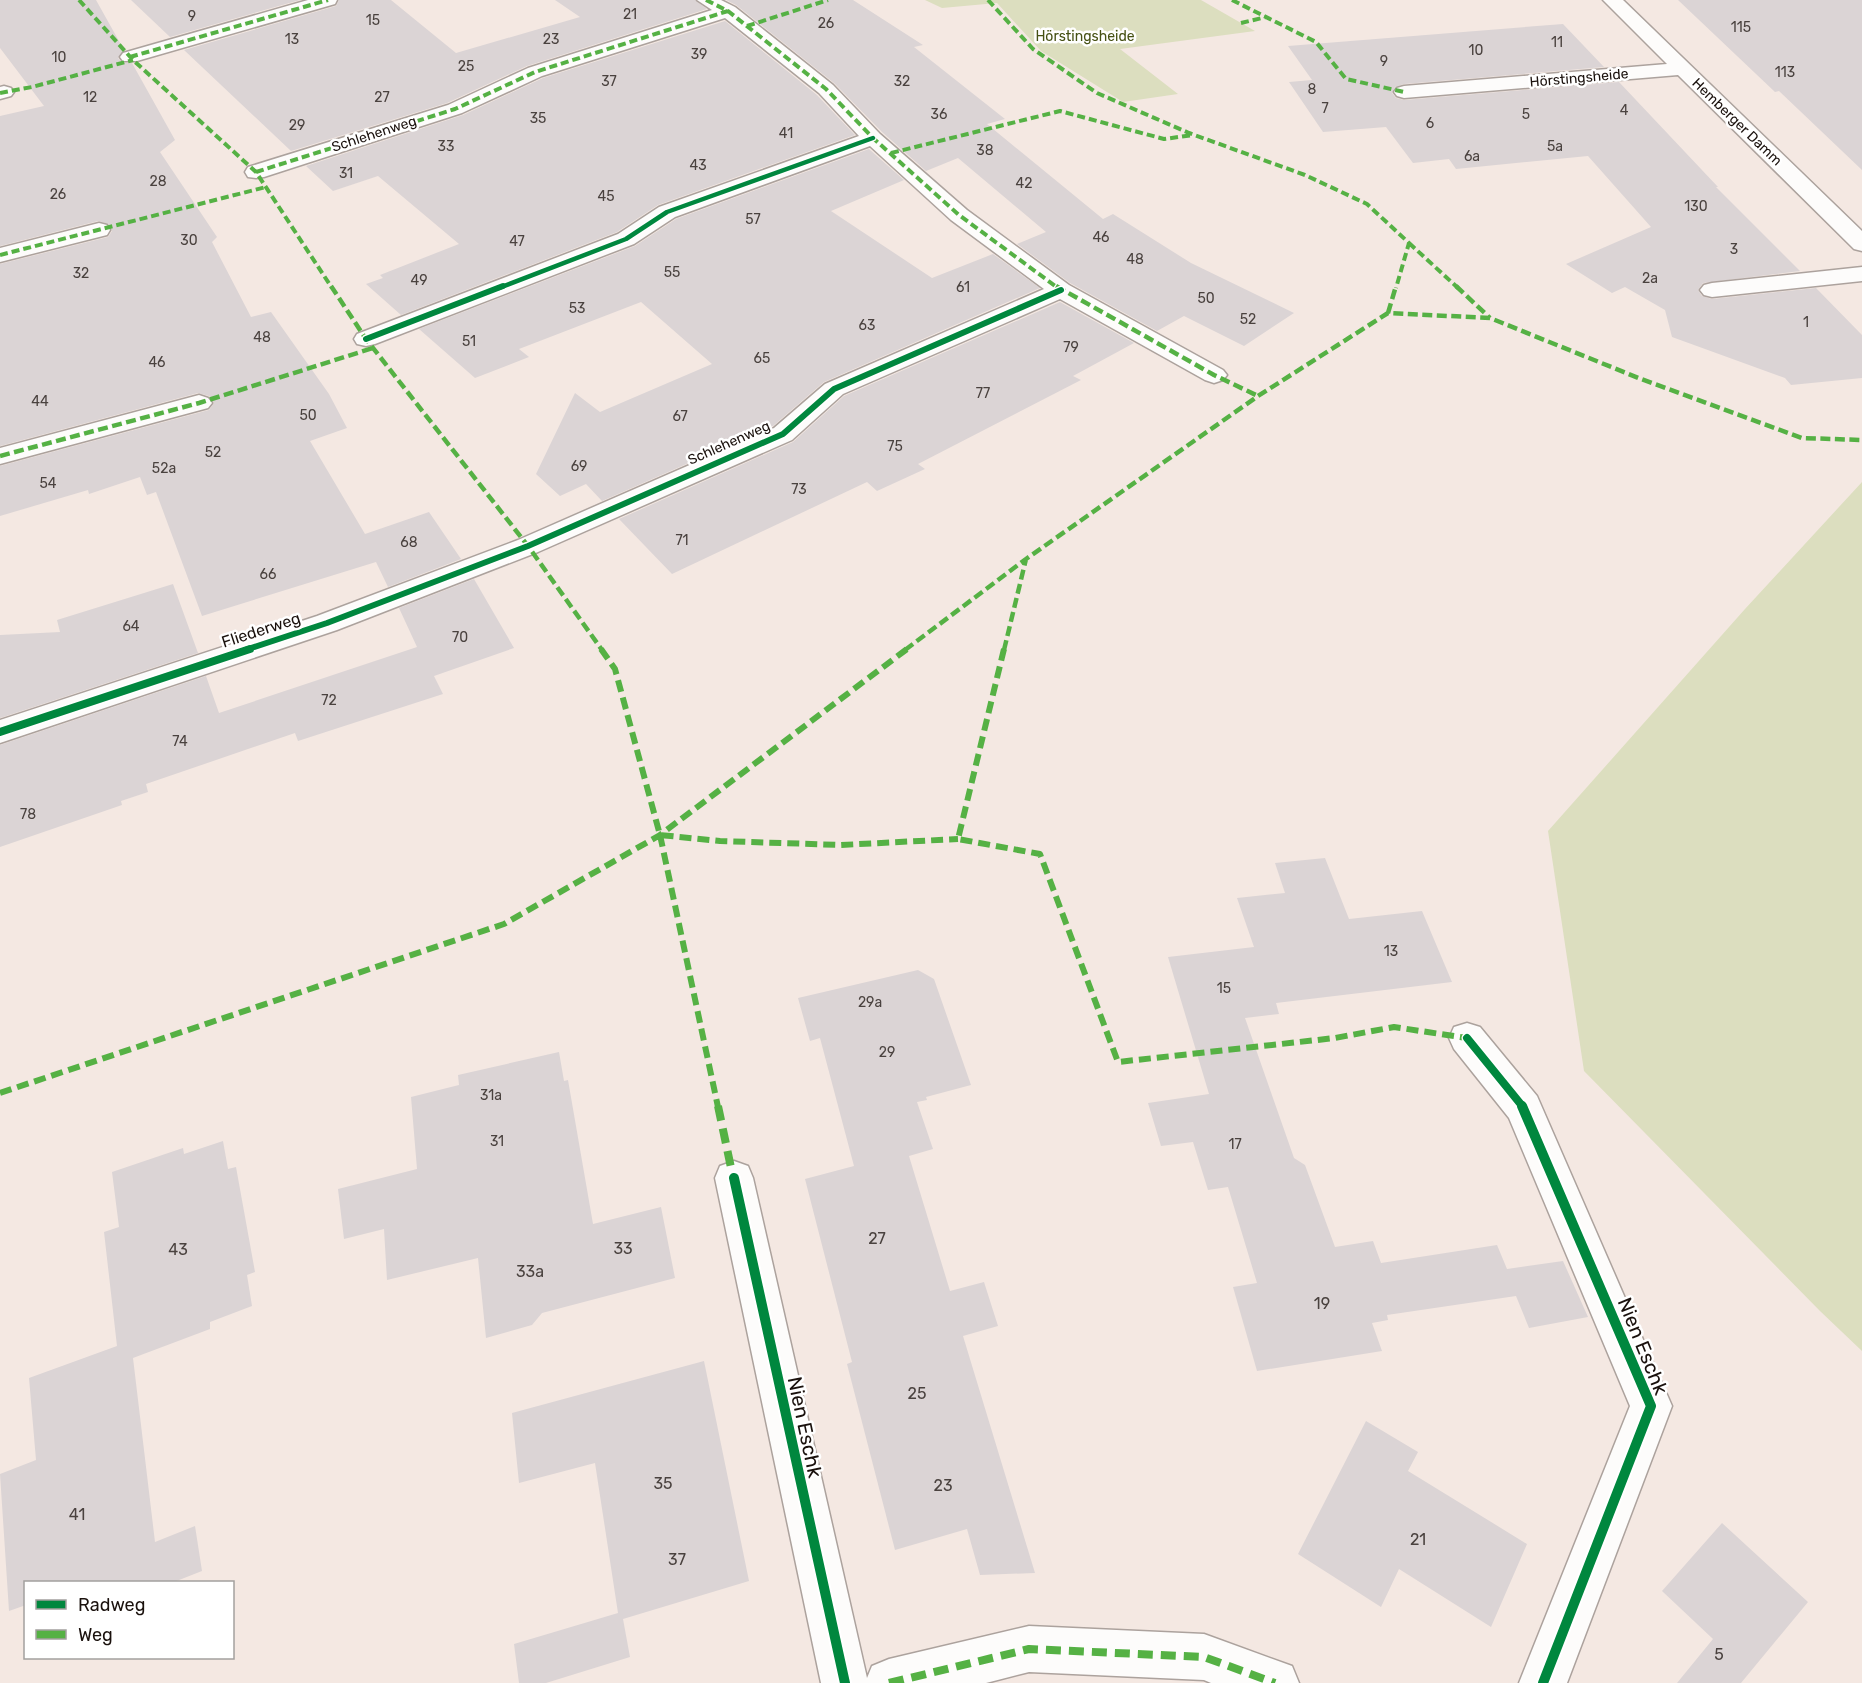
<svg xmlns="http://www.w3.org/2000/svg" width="1862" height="1683" font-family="Rubik,sans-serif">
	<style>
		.green { fill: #dcdebf }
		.building { fill: #dbd4d5 }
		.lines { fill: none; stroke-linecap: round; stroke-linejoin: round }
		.street-casing { stroke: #aca29d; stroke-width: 3 }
		.street { fill: #fdfcfb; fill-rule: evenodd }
		.quiet-far3 { stroke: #55b144; stroke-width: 4; stroke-dasharray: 8 4; stroke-linecap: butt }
		.quiet-far2 { stroke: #55b144; stroke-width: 4.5; stroke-dasharray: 10 4.5; stroke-linecap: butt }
		.quiet-far1 { stroke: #55b144; stroke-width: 6; stroke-dasharray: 12 6; stroke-linecap: butt }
		.quiet { stroke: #55b144; stroke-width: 8; stroke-dasharray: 15 8; stroke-linecap: butt }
		.cycleway-far3-casing { stroke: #fff; stroke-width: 7 }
		.cycleway-far2-casing { stroke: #fff; stroke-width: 9 }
		.cycleway-far1-casing { stroke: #fff; stroke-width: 11 }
		.cycleway-casing { stroke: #fff; stroke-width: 14 }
		.cycleway-far3 { stroke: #00873e; stroke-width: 4.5 }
		.cycleway-far2 { stroke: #00873e; stroke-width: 6 }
		.cycleway-far1 { stroke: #00873e; stroke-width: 8 }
		.cycleway { stroke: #00873e; stroke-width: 10 }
		.labels { text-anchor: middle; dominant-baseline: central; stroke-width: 5; stroke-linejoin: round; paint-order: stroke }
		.number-label { font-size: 14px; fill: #4a423f }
		.far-park-label { font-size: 14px; fill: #465114; stroke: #fff }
		.far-street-label { font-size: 14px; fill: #1a110d; stroke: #fff }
		.street-label { font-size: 16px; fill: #1a110d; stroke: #fff }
		.near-number-label { font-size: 16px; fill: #4a423f }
		.near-street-label { font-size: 20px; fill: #1a110d; stroke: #fff }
	</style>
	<rect width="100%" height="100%" fill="#f4e8e2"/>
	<path class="green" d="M 925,0 L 1201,0 L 1255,31 L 1120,49 L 1178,94 L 1123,102 L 1041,51 L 997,3 L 942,8 Z
		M 1862,482 L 1862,1351 L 1820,1311 L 1584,1071 L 1548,831 L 1745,609 Z"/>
	<path class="building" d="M 0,0 L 96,0 L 124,50 L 118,58 L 123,63 L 132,63 L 175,140 L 160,152 L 217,237 L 212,242 L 251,317 L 271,312 L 329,394 L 347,428 L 310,441 L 365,534 L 429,512 L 461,559 L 388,587 L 376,562 L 202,616 L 156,492 L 147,495 L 140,477 L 89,494 L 88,490 L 0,516 L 0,466 L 209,410 L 214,403 L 209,396 L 198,393 L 0,446 L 0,264 L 108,237 L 112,231 L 109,224 L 98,221 L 0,246 L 0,116 L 44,106 L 0,48 Z
		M 131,0 L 300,0 L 170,37 Z
		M 339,0 L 391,0 L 456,53 L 580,17 L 555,0 L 695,0 L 707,9 L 527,66 L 447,103 L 291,151 L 184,50 L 336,6 Z
		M 726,0 L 853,0 L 923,45 L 914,47 L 1005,119 L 987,124 L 1103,219 L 1113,214 L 1191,263 L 1294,313 L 1244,346 L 1184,316 L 1157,331 L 1070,283 L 1017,244 L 1046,232 L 958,158 L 926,171 L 882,132 L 834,83 L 736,5 Z
		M 1678,0 L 1862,0 L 1862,170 L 1779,91 L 1775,92 Z
		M 725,21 L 817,95 L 855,135 L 658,205 L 617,232 L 401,315 L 366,284 L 383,278 L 380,275 L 459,244 L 378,176 L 333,191 L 306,166 L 463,115 L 543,78 Z
		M 1563,24 L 1604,67 L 1404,84 L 1395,87 L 1392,93 L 1396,98 L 1404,100 L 1619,82 L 1718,187 L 1716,187 L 1800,271 L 1703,283 L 1698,290 L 1702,296 L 1712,299 L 1816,288 L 1862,335 L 1862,378 L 1791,385 L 1785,378 L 1672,337 L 1665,310 L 1625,287 L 1612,293 L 1566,264 L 1651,227 L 1588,156 L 1456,169 L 1449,159 L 1413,163 L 1386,127 L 1323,132 L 1289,82 L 1312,80 L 1288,46 Z
		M 869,149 L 904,180 L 831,211 L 932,278 L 993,254 L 1040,288 L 824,382 L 773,426 L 602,501 L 586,484 L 560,496 L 536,474 L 575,393 L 600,412 L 712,364 L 641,302 L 519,349 L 529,357 L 475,378 L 419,329 L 635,246 L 676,219 Z
		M 1060,302 L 1134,343 L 1073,376 L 1081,380 L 918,464 L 925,469 L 877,491 L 867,482 L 672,574 L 619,519 L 793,442 L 844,396 Z
		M 474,579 L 514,648 L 434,676 L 443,694 L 298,741 L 295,733 L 146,784 L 148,792 L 121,801 L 122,805 L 0,847 L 0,745 L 206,676 L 219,713 L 417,647 L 399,608 Z
		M 173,584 L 198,653 L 0,718 L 0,635 L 60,632 L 57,620 Z
		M 1325,858 L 1349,919 L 1422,911 L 1452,982 L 1276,1003 L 1279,1014 L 1245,1018 L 1294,1158 L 1305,1165 L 1335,1247 L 1373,1241 L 1381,1263 L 1497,1245 L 1507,1269 L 1563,1261 L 1588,1317 L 1529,1328 L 1516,1296 L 1387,1315 L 1388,1320 L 1372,1323 L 1382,1351 L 1257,1371 L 1233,1287 L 1257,1283 L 1228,1187 L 1208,1190 L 1193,1142 L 1161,1146 L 1148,1103 L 1209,1094 L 1168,957 L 1254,947 L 1237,898 L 1285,893 L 1275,863 Z
		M 918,970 L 934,979 L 971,1085 L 926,1097 L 927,1100 L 917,1102 L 933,1149 L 909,1156 L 950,1291 L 984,1282 L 998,1326 L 963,1336 L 1035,1573 L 980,1575 L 967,1529 L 895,1550 L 847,1364 L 852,1362 L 805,1179 L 854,1166 L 820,1038 L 810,1041 L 798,998 Z
		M 559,1052 L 564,1081 L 568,1080 L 593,1224 L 661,1207 L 675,1278 L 542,1313 L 532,1325 L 486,1338 L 478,1258 L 387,1280 L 384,1229 L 344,1239 L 338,1189 L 417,1169 L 411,1097 L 459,1085 L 458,1075 Z
		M 223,1141 L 228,1169 L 236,1167 L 255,1272 L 247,1275 L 252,1306 L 210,1322 L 210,1329 L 133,1358 L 155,1542 L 195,1526 L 202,1571 L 174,1582 L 26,1582 L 26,1605 L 9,1611 L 0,1474 L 36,1460 L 29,1378 L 117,1346 L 104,1232 L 119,1227 L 112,1172 L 183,1148 L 184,1154 Z
		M 704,1361 L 749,1581 L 623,1619 L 630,1657 L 546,1683 L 519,1683 L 514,1644 L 618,1613 L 595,1463 L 519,1483 L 512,1413 Z
		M 1366,1421 L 1418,1452 L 1408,1471 L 1527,1544 L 1491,1627 L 1399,1569 L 1381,1607 L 1298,1554 Z
		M 1722,1523 L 1808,1602 L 1741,1683 L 1677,1683 L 1713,1639 L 1662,1591 Z"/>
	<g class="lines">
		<g class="street-casing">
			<path id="street" d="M 308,0 L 337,0 L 335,4 L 137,61 L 123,61 L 120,57 L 123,53 Z
				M 697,0 L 721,0 L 735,7 L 833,85 L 880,134 L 967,210 L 1069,285 L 1223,370 L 1227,375 L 1223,380 L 1214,383 L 1205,380 L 1060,299 L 843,394 L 792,440 L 538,552 L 337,630 L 0,743 L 0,720 L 317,616 L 518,540 L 774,428 L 825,384 L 1044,289 L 951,220 L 870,146 L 675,217 L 634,244 L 375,344 L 366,346 L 357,344 L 354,339 L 357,334 L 618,234 L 659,207 L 859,136 L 819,93 L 725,18 L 542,76 L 462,113 L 264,177 L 256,178 L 248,177 L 245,172 L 248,167 L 448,105 L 528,68 L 712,10 Z
				M 1603,0 L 1623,0 L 1862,231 L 1862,251 L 1854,249 L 1678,75 L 1404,98 L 1397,96 L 1394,92 L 1397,88 L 1404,86 L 1667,64 Z
				M 4,86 L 11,88 L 14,92 L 11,96 L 0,99 L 0,87 Z
				M 99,223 L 107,225 L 110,230 L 107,235 L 0,262 L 0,248 Z
				M 1862,267 L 1862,281 L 1712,297 L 1704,295 L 1700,290 L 1704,285 L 1712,283 Z
				M 199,395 L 208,398 L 212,403 L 208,408 L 0,464 L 0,448 Z
				M 1467,1023 L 1480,1027 L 1537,1096 L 1672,1406 L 1567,1683 L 1519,1683 L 1630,1406 L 1509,1118 L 1454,1049 L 1449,1038 L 1454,1027 Z
				M 734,1161 L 748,1166 L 753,1178 L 867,1678 L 872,1666 L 889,1659 L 1029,1626 L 1204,1634 L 1292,1666 L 1299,1683 L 1211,1683 L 1204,1680 L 1029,1672 L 986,1683 L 821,1683 L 715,1178 L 720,1166 Z"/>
		</g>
		<use href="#street" class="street"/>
		<path class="quiet-far3" d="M 79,0 L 133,60 L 256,172 L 332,288
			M 706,0 L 728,11 L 826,89 L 873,138 L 959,215 L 1058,288
			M 988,0 L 1033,49 L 1097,93 L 1189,133 L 1305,175 L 1367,204 L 1409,243 L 1396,288
			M 1232,0 L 1316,42 L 1346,79 L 1404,92
			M 1241,23 L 1266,17
			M 747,26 L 828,0
			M 130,57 L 328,0
			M 0,93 L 32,87 L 133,60
			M 891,153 L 1060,111 L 1164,139 L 1193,135
			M 256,172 L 455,109 L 535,72 L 728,11
			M 1409,243 L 1458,288
			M 0,255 L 266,187"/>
		<path class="quiet-far2" d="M 331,286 L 366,339 L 528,546 L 602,650
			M 1056,286 L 1214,375 L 1258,396
			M 1456,286 L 1490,318
			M 1388,313 L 1396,286
			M 0,456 L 199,403 L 373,348
			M 905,650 L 1026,559 L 1258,396 L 1388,313 L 1490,318 L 1641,379 L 1802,438 L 1862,440
			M 1004,650 L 1026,559"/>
		<path class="quiet-far1" d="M 601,649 L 615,669 L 660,835 L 720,841 L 841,845 L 958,839
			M 1004,649 L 958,839 L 1040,854 L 1118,1062 L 1335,1038 L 1394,1027 L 1467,1038 L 1469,1041
			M 660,835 L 718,1107
			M 0,1093 L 504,924 L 660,835 L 907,649"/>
		<path class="quiet" d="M 718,1106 L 734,1182
			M 889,1683 L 1029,1649 L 1204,1657 L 1275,1683"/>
		<g class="cycleway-far3-casing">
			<path id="cycleway-far3" d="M 499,288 L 626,239 L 667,212 L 873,138"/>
		</g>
		<g class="cycleway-far2-casing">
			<path id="cycleway-far2" d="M 366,339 L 503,286
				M 245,650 L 327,623 L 528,546 L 783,434 L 834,389 L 1061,290"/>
		</g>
		<g class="cycleway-far1-casing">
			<path id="cycleway-far1" d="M 0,732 L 250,649
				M 1467,1038 L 1523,1107"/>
		</g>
		<g class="cycleway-casing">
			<path id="cycleway" d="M 1522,1106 L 1651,1406 L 1543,1683
				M 734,1178 L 845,1683"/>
		</g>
		<use href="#cycleway-far3" class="cycleway-far3"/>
		<use href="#cycleway-far2" class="cycleway-far2"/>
		<use href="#cycleway-far1" class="cycleway-far1"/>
		<use href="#cycleway" class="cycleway"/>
	</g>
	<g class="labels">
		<g class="number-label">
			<text x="630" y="14">21</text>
			<text x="192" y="16">9</text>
			<text x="373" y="20">15</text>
			<text x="826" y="23">26</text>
			<text x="1741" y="27">115</text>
			<text x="292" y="39">13</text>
			<text x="551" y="39">23</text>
			<text x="1557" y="42">11</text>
			<text x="1476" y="50">10</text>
			<text x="699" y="54">39</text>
			<text x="59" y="57">10</text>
			<text x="1384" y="61">9</text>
			<text x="466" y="66">25</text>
			<text x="1785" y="72">113</text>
			<text x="609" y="81">37</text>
			<text x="902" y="81">32</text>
			<text x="1312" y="89">8</text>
			<text x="90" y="97">12</text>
			<text x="382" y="97">27</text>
			<text x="1325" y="108">7</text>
			<text x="1624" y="110">4</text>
			<text x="939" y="114">36</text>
			<text x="1526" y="114">5</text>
			<text x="538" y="118">35</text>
			<text x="1430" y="123">6</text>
			<text x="297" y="125">29</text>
			<text x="786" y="133">41</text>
			<text x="446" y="146">33</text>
			<text x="1555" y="146">5a</text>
			<text x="985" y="150">38</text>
			<text x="1472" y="156">6a</text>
			<text x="698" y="165">43</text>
			<text x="346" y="173">31</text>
			<text x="158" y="181">28</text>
			<text x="1024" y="183">42</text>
			<text x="58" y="194">26</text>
			<text x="606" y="196">45</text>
			<text x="1696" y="206">130</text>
			<text x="753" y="219">57</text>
			<text x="1101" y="237">46</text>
			<text x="189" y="240">30</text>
			<text x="517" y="241">47</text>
			<text x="1734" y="249">3</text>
			<text x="1135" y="259">48</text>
			<text x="672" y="272">55</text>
			<text x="81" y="273">32</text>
			<text x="1650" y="278">2a</text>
			<text x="419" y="280">49</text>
			<text x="963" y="287">61</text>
			<text x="1206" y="298">50</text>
			<text x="577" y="308">53</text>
			<text x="1248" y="319">52</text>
			<text x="1806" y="322">1</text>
			<text x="867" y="325">63</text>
			<text x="262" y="337">48</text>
			<text x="469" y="341">51</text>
			<text x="1071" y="347">79</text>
			<text x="762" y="358">65</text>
			<text x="157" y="362">46</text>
			<text x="983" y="393">77</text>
			<text x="40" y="401">44</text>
			<text x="308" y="415">50</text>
			<text x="680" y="416">67</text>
			<text x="895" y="446">75</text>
			<text x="213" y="452">52</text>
			<text x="579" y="466">69</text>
			<text x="164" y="468">52a</text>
			<text x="48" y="483">54</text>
			<text x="799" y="489">73</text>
			<text x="682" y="540">71</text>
			<text x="409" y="542">68</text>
			<text x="268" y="574">66</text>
			<text x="131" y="626">64</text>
			<text x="460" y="637">70</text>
			<text x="329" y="700">72</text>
			<text x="180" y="741">74</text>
			<text x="28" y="814">78</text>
			<text x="1391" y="951">13</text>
			<text x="1224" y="988">15</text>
			<text x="870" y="1002">29a</text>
			<text x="887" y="1052">29</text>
			<text x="491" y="1095">31a</text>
			<text x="497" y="1141">31</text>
			<text x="1235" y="1144">17</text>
		</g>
		<g class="far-park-label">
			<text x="1085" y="36">Hörstingsheide</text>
		</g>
		<g class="far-street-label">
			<text transform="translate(1579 78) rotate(-5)">Hörstingsheide</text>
			<text transform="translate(1737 122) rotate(44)">Hemberger Damm</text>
			<text transform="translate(374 134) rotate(-18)">Schlehenweg</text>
			<text transform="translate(729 443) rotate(-24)">Schlehenweg</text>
		</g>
		<g class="street-label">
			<text transform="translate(261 630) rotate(-18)">Fliederweg</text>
		</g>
		<g class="near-number-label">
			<text x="877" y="1238">27</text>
			<text x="623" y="1248">33</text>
			<text x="178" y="1249">43</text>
			<text x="530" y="1271">33a</text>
			<text x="1322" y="1303">19</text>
			<text x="917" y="1393">25</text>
			<text x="663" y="1483">35</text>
			<text x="943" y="1485">23</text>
			<text x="77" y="1514">41</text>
			<text x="1418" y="1539">21</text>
			<text x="677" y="1559">37</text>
			<text x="1719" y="1654">5</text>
		</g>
		<g class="near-street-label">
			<text transform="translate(1643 1346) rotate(68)">Nien Eschk</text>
			<text transform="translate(805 1427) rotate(78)">Nien Eschk</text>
		</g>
	</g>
	<rect x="24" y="1581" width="210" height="78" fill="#ffffff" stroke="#a3a09e" stroke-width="1.5"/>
	<rect x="36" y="1600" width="30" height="9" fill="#00873e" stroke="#a3a09e" stroke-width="1.5"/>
	<text x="78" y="1611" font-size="18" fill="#1a110d">Radweg</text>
	<rect x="36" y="1630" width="30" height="9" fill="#55b144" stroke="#a3a09e" stroke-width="1.5"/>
	<text x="78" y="1641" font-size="18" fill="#1a110d">Weg</text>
</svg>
